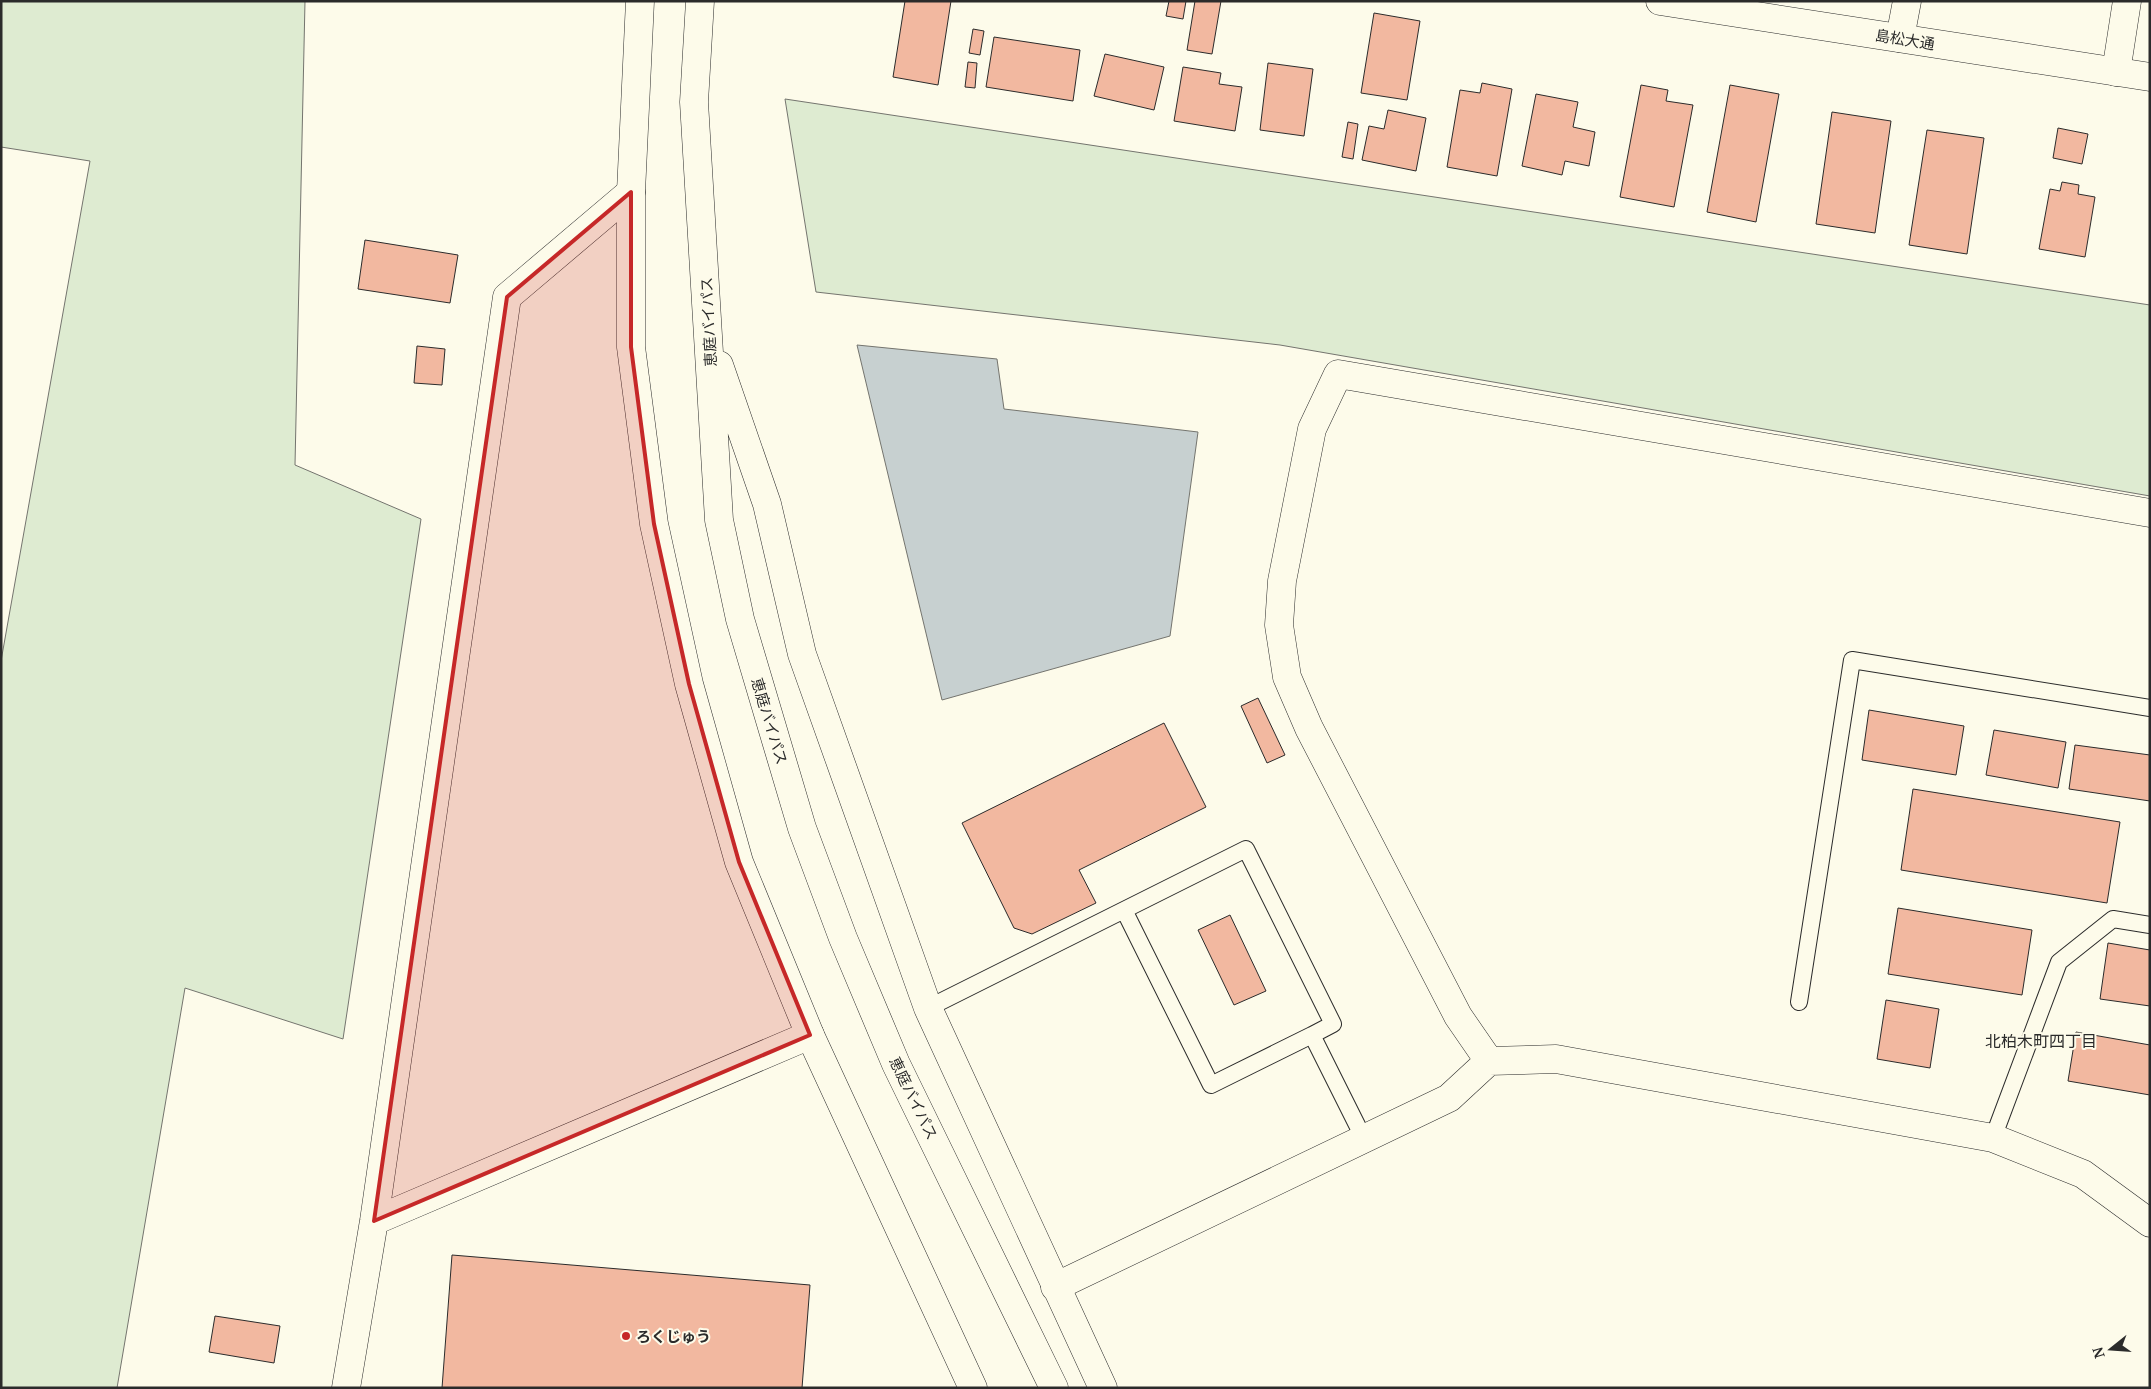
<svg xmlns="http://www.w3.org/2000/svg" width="2151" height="1389" font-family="'Noto Serif','Noto Sans JP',serif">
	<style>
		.green { fill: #deebd1; stroke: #74746e }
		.water { fill: #c7d0d0; stroke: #74746e }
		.building { fill: #f2b8a0; stroke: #2b2b2b }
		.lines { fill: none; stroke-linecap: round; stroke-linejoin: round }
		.lane-casing { stroke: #2b2b2b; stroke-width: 18 }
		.street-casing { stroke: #2b2b2b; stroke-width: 29 }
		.secondary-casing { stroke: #2b2b2b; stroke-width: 29 }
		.highway-casing { stroke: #2b2b2b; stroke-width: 29 }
		.lane { stroke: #fdfbea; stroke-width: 16 }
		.street { stroke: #fdfbea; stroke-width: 28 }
		.secondary { stroke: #fdfbea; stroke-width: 28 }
		.highway { stroke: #fdfbea; stroke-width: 28 }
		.marked { fill: #c62828; fill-opacity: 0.2; stroke: #c62828; stroke-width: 4; stroke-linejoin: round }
		.poi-dot { fill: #c62828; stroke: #fdfbea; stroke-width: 2 }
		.labels { text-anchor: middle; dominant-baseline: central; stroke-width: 4; stroke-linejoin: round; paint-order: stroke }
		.street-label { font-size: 15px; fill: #2b2b2b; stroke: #fdfbea }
		.poi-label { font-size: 15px; font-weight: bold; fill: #2b2b2b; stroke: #fdfbea; text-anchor: start }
		.neighbourhood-label { font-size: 16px; fill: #2b2b2b; stroke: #fdfbea }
	</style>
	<rect width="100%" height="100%" fill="#fdfbea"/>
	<path class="green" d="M 1,1 L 305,1 L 295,465 L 421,519 L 343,1039 L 185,988 L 117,1388 L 1,1388 L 1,661 L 90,161 L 1,147 Z
		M 785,99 L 2150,305 L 2150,496 L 1280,345 L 816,292 Z"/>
	<path class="water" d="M 857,345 L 997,359 L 1004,409 L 1198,432 L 1170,636 L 942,700 Z"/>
	<path class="building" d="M 905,1 L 951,1 L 938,85 L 893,77 Z
		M 1169,1 L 1186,1 L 1183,19 L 1166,16 Z
		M 1195,1 L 1221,1 L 1212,54 L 1187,50 Z
		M 1374,13 L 1420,21 L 1407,100 L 1361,93 Z
		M 973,29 L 984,31 L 980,55 L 969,53 Z
		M 994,37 L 1080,50 L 1073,101 L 986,87 Z
		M 1105,54 L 1164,67 L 1154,110 L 1094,96 Z
		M 968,62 L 977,63 L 975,88 L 965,87 Z
		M 1268,63 L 1313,69 L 1304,136 L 1260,130 Z
		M 1183,67 L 1221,73 L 1219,84 L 1242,87 L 1235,131 L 1174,121 Z
		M 1482,83 L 1512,89 L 1497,176 L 1447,167 L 1460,90 L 1480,93 Z
		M 1641,85 L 1668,90 L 1666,101 L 1693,105 L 1674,207 L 1620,197 Z
		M 1730,85 L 1779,94 L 1756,222 L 1707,212 Z
		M 1536,94 L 1578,102 L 1573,127 L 1595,132 L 1589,166 L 1565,161 L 1562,175 L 1522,166 Z
		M 1388,110 L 1426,118 L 1416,171 L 1362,160 L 1369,126 L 1384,129 Z
		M 1832,112 L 1891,121 L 1875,233 L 1816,224 Z
		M 1348,122 L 1358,124 L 1353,159 L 1342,157 Z
		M 2058,128 L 2088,134 L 2082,164 L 2053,158 Z
		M 1927,130 L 1984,138 L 1967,254 L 1909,245 Z
		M 2062,182 L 2079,185 L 2078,194 L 2095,197 L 2085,257 L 2039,249 L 2050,189 L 2060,191 Z
		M 365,240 L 458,255 L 450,303 L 358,289 Z
		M 417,346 L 445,349 L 442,385 L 414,383 Z
		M 1258,698 L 1285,755 L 1267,763 L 1241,706 Z
		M 1869,710 L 1964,726 L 1956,775 L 1862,760 Z
		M 1164,723 L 1206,807 L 1079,870 L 1096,903 L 1032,934 L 1014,928 L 962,823 Z
		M 1994,730 L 2066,742 L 2058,788 L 1986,775 Z
		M 2075,745 L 2150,755 L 2150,801 L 2069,789 Z
		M 1913,789 L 2120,822 L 2107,903 L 1901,870 Z
		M 1898,908 L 2032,930 L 2022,995 L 1888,974 Z
		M 1230,915 L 1266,991 L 1234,1005 L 1198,930 Z
		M 2108,943 L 2150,950 L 2150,1006 L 2100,999 Z
		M 1886,1000 L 1939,1009 L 1930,1068 L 1877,1059 Z
		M 2076,1032 L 2150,1045 L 2150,1095 L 2068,1081 Z
		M 452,1255 L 810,1285 L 802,1388 L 442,1388 Z
		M 215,1316 L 280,1326 L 274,1363 L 209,1352 Z"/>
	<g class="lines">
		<g class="lane-casing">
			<path id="lane" d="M 1124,910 L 1211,1085 L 1312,1035
				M 1799,1002 L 1852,660 L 2150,708
				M 928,1008 L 1246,849 L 1333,1024 L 1312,1035 L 1364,1139
				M 1993,1138 L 2059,962 L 2113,919 L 2150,925"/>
		</g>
		<g class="street-casing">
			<path id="street" d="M 1900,38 L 1907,1
				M 2116,72 L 2127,1
				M 1489,1061 L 1458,1016 L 1309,728 L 1287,677 L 1279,625 L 1282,581 L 1312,429 L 1338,374 L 2150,513
				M 374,1221 L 810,1035
				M 1055,1287 L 1449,1098 L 1489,1061 L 1556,1059 L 1993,1138 L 2083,1174 L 2150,1223
				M 346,1388 L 374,1221 L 507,297 L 631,192"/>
		</g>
		<g class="secondary-casing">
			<path id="secondary" d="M 1660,1 L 2150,77"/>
		</g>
		<g class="highway-casing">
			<path id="highway" d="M 640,1 L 631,192 L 631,347 L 654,524 L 689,684 L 739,862 L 810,1035 L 973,1388
				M 700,1 L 694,102 L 719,520 L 740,619 L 802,828 L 843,938 L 896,1064 L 1054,1388
				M 719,365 L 767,504 L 802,654 L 928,1008 L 1103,1388"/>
		</g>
		<use href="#lane" class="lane"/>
		<use href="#street" class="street"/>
		<use href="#secondary" class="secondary"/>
		<use href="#highway" class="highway"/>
	</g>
	<path class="marked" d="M 631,192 L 631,347 L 654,524 L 689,684 L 739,862 L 810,1035 L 374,1221 L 507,297 Z"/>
	<circle class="poi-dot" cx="626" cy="1336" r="5"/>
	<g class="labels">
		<g class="street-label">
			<text transform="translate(1905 39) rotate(9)">島松大通</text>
			<text transform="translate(708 322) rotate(-93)">恵庭バイパス</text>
			<text transform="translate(770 721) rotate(73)">恵庭バイパス</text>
			<text transform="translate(914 1098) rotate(64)">恵庭バイパス</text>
		</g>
		<g class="poi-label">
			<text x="636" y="1336">ろくじゅう</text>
		</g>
		<g class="neighbourhood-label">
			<text x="2041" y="1041">北柏木町四丁目</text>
		</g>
	</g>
	<rect width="2151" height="1389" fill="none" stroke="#2b2b2b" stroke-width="5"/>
	<g transform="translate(2111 1349) rotate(253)" stroke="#fdfbea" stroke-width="4" paint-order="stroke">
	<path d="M0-4L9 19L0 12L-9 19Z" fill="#2b2b2b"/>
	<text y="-8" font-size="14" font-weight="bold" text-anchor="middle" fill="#2b2b2b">N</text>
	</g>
</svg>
